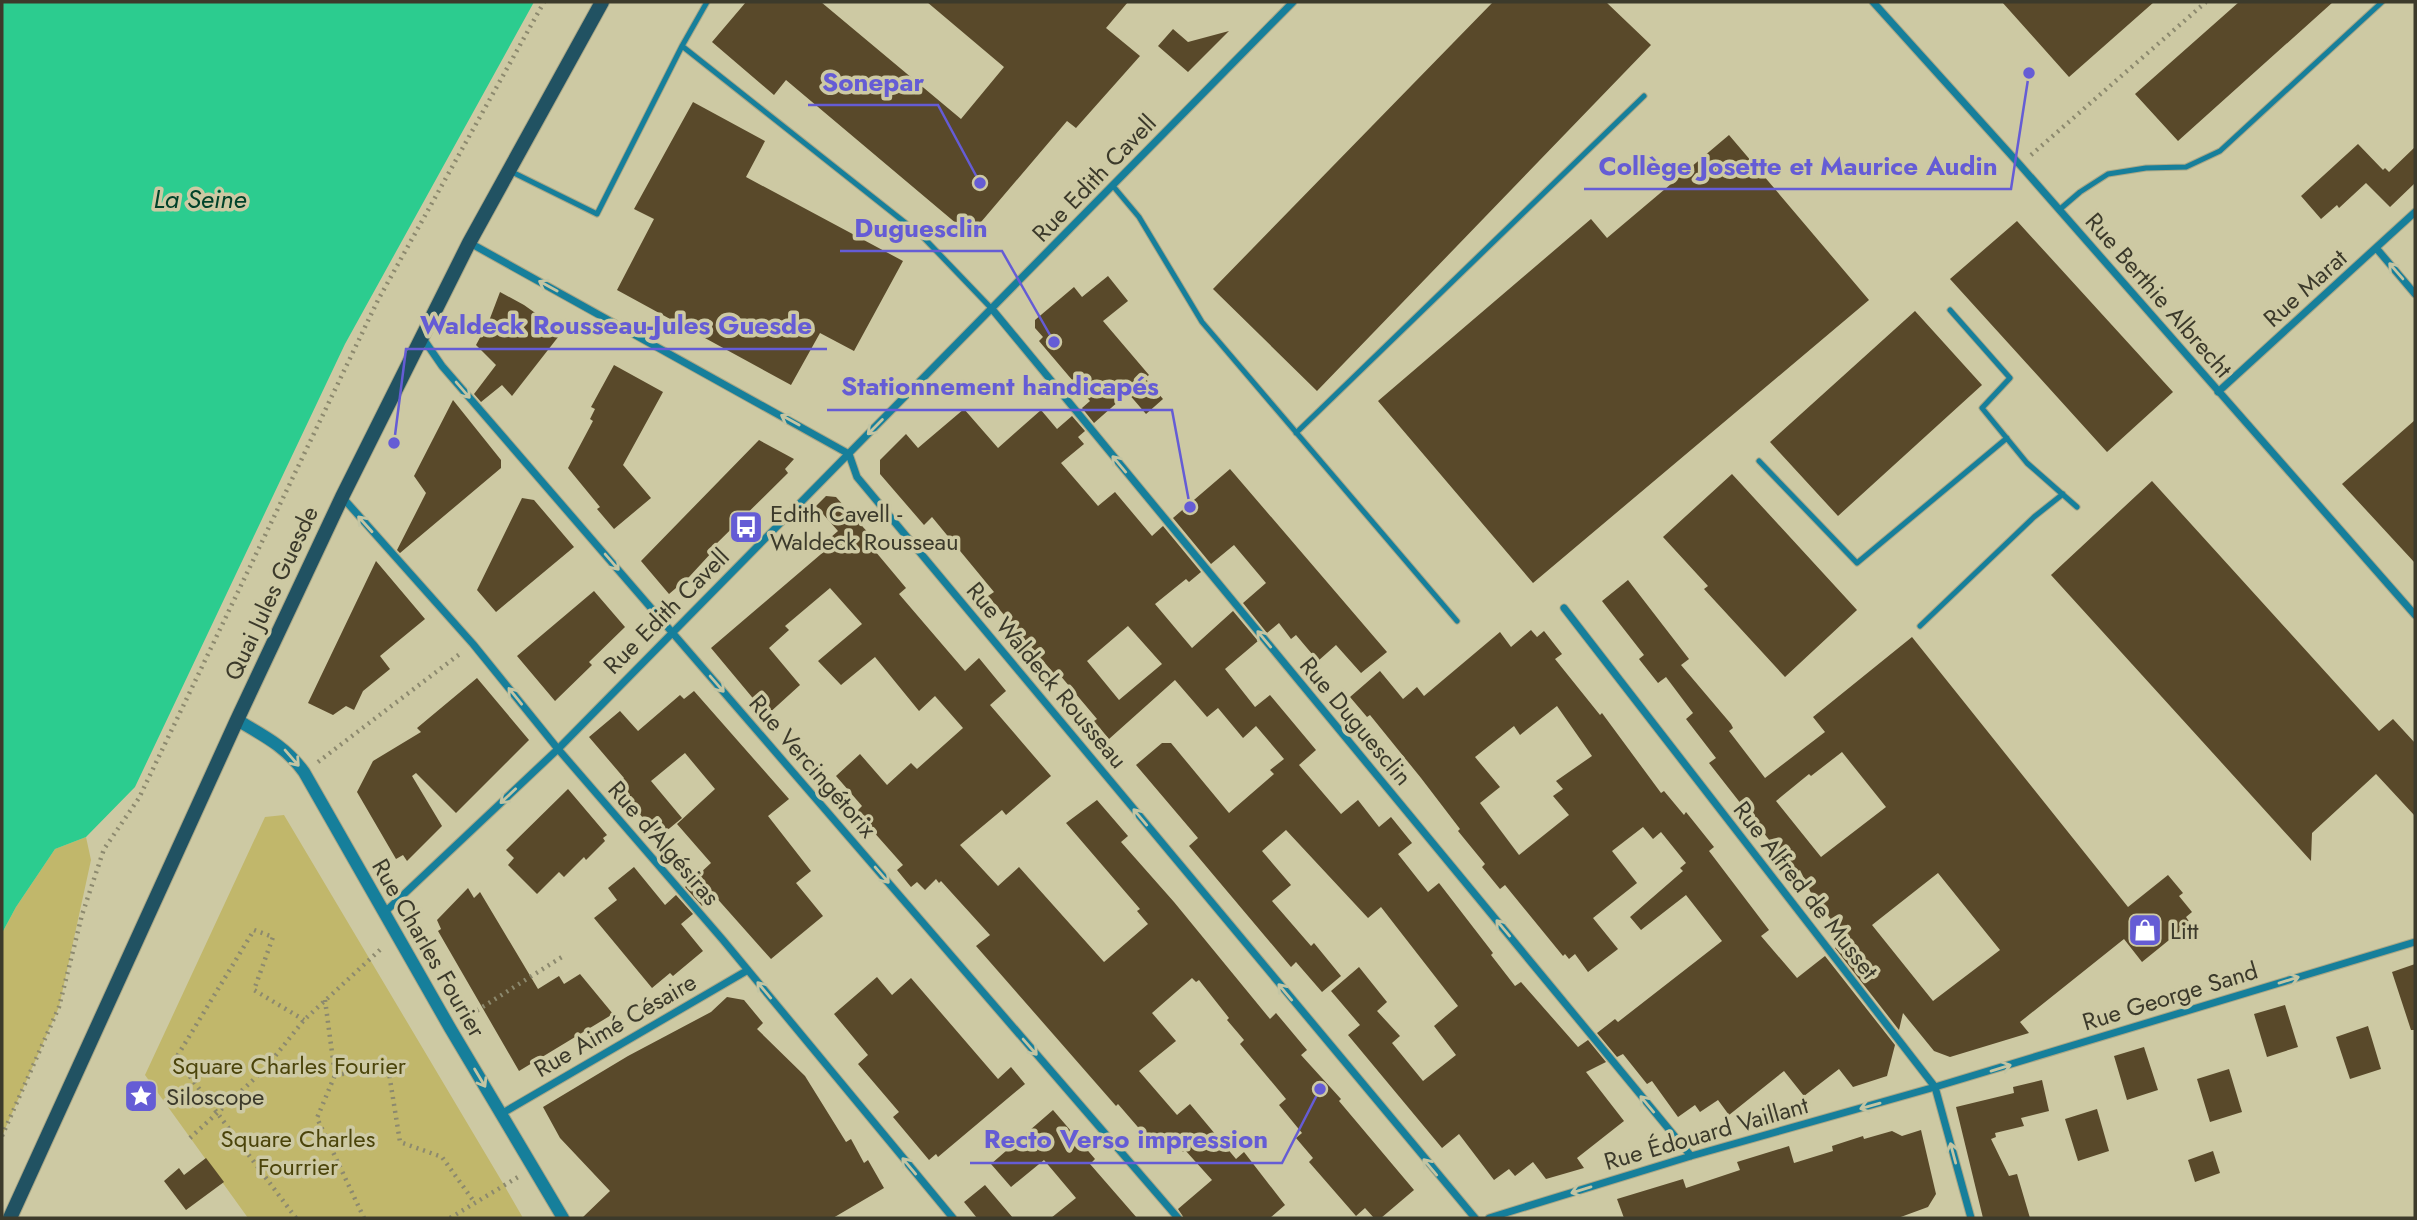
<svg xmlns="http://www.w3.org/2000/svg" width="2417" height="1220" font-family="Jost,sans-serif">
	<style>
		.green { fill: #c1b76b }
		.water { fill: #2ccc8f }
		.building { fill: #59492a; fill-rule: evenodd }
		.lines { fill: none; stroke-linecap: round; stroke-linejoin: round }
		.service-casing { stroke: #aaa786; stroke-width: 7 }
		.minor-casing { stroke: #aaa786; stroke-width: 9 }
		.tertiary-casing { stroke: #aaa786; stroke-width: 14 }
		.secondary-casing { stroke: #aaa786; stroke-width: 16 }
		.path { stroke: #8c896e; stroke-width: 4.5; stroke-dasharray: 2 5; stroke-linecap: butt }
		.service { stroke: #167f9b; stroke-width: 5 }
		.minor { stroke: #167f9b; stroke-width: 7 }
		.tertiary { stroke: #167f9b; stroke-width: 12 }
		.secondary { stroke: #215262; stroke-width: 14 }
		.oneway { stroke: #c4c5a3 }
		.labels { text-anchor: middle; dominant-baseline: central; stroke-width: 7; stroke-linejoin: round; paint-order: stroke }
		.street-label { font-size: 24px; fill: #3c3a2b; stroke: #cdc9a3 }
		.poi-label { font-size: 24px; fill: #3c3a2b; stroke: #cdc9a3; text-anchor: start }
		.park-label { font-size: 24px; fill: #4b440a; stroke: #cdc9a3 }
		.water-label { font-size: 26px; font-style: italic; fill: #00422a; stroke: #cdc9a3 }
		.leader { fill: none; stroke: #655cd5; stroke-width: 2.5 }
		.callout-dot { fill: #655cd5; stroke: #cdc9a3; stroke-width: 2.5 }
		.callout-label { font-size: 26px; text-anchor: middle; font-weight: bold; fill: #655cd5; stroke: #cdc9a3; stroke-width: 7; stroke-linejoin: round; paint-order: stroke }
	</style>
	<rect width="100%" height="100%" fill="#cdc9a3"/>
	<path class="green" d="M 284,815 L 504,1185 L 523,1218 L 248,1218 L 145,1075 L 265,817 Z
		M 86,837 L 91,860 L 59,1007 L 2,1136 L 2,933 L 16,907 L 55,849 Z"/>
	<path class="water" d="M 2,2 L 534,2 L 345,344 L 135,787 L 86,837 L 55,849 L 16,907 L 2,933 Z"/>
	<path class="building" d="M 746,2 L 821,2 L 961,119 L 1004,67 L 927,2 L 1128,2 L 1106,28 L 1140,56 L 1076,128 L 1067,121 L 970,235 L 786,80 L 774,95 L 712,42 Z
		M 1493,2 L 1606,2 L 1651,45 L 1317,391 L 1213,289 Z
		M 2002,2 L 2154,2 L 2069,77 Z
		M 2239,2 L 2333,2 L 2178,141 L 2135,94 Z
		M 1173,29 L 1188,42 L 1229,31 L 1188,72 L 1158,46 Z
		M 693,102 L 765,141 L 746,177 L 903,261 L 854,351 L 820,333 L 791,385 L 617,290 L 654,219 L 634,209 Z
		M 1729,135 L 1869,300 L 1533,583 L 1378,401 L 1591,219 L 1607,238 Z
		M 2358,144 L 2383,170 L 2385,168 L 2389,172 L 2415,147 L 2415,183 L 2390,207 L 2366,183 L 2339,208 L 2337,205 L 2321,219 L 2301,196 Z
		M 2017,221 L 2173,392 L 2107,452 L 1950,279 Z
		M 1108,276 L 1128,301 L 1103,321 L 1149,375 L 1145,378 L 1163,399 L 1146,414 L 1128,393 L 1094,423 L 1082,408 L 1090,401 L 1039,341 L 1043,337 L 1035,328 L 1035,320 L 1074,287 L 1082,297 Z
		M 500,292 L 524,305 L 562,332 L 512,396 L 502,385 L 481,402 L 474,394 L 496,365 L 476,345 L 489,321 Z
		M 1915,311 L 1982,385 L 1838,516 L 1770,442 Z
		M 614,365 L 663,392 L 623,465 L 651,498 L 614,529 L 597,509 L 600,507 L 568,468 L 593,421 L 590,419 L 595,409 L 591,407 Z
		M 453,400 L 501,460 L 501,468 L 400,553 L 397,550 L 426,493 L 414,476 Z
		M 964,409 L 998,448 L 1041,410 L 1057,429 L 1072,416 L 1085,431 L 1078,437 L 1084,444 L 1061,463 L 1098,506 L 1115,492 L 1152,536 L 1163,526 L 1201,572 L 1189,582 L 1186,579 L 1155,604 L 1192,648 L 1233,611 L 1258,641 L 1225,669 L 1255,707 L 1270,695 L 1316,750 L 1299,765 L 1341,814 L 1358,800 L 1379,827 L 1391,817 L 1412,843 L 1398,854 L 1428,892 L 1439,883 L 1493,953 L 1491,955 L 1515,986 L 1521,982 L 1578,1047 L 1588,1040 L 1606,1062 L 1586,1072 L 1624,1121 L 1577,1158 L 1584,1168 L 1546,1179 L 1533,1162 L 1515,1176 L 1509,1169 L 1494,1180 L 1459,1134 L 1442,1148 L 1348,1035 L 1360,1025 L 1331,991 L 1359,967 L 1387,1002 L 1377,1011 L 1400,1036 L 1392,1043 L 1423,1081 L 1456,1055 L 1434,1026 L 1458,1006 L 1381,907 L 1368,918 L 1286,830 L 1262,851 L 1291,885 L 1272,901 L 1311,946 L 1314,943 L 1341,976 L 1322,992 L 1296,962 L 1291,967 L 1189,846 L 1198,838 L 1136,765 L 1162,743 L 1171,743 L 1229,813 L 1274,774 L 1270,770 L 1284,759 L 1256,726 L 1243,738 L 1218,708 L 1207,717 L 1175,680 L 1109,739 L 1094,721 L 1097,719 L 1059,674 L 1056,676 L 988,596 L 994,592 L 932,517 L 924,525 L 880,474 L 880,460 L 906,434 L 918,448 ZM 1128,626 L 1162,664 L 1119,700 L 1087,661 Z
		M 2415,420 L 2415,563 L 2342,484 Z
		M 759,440 L 794,459 L 785,469 L 788,473 L 711,549 L 713,551 L 689,577 L 669,594 L 641,561 Z
		M 1230,469 L 1387,652 L 1361,673 L 1336,645 L 1318,661 L 1296,635 L 1291,639 L 1279,623 L 1267,633 L 1243,603 L 1266,583 L 1234,545 L 1211,564 L 1173,518 Z
		M 1732,474 L 1857,610 L 1785,677 L 1704,589 L 1708,586 L 1663,537 Z
		M 2152,481 L 2379,731 L 2393,719 L 2415,743 L 2415,816 L 2376,774 L 2312,833 L 2311,861 L 2051,575 Z
		M 826,496 L 836,497 L 880,546 L 875,551 L 906,588 L 899,594 L 965,671 L 979,658 L 1006,691 L 990,705 L 1051,776 L 1006,815 L 1002,810 L 960,845 L 998,886 L 1019,867 L 1104,962 L 1148,924 L 1137,911 L 1140,909 L 1066,823 L 1097,800 L 1128,836 L 1121,842 L 1174,902 L 1270,1019 L 1276,1013 L 1307,1050 L 1301,1055 L 1341,1099 L 1339,1101 L 1414,1190 L 1381,1218 L 1374,1218 L 1365,1208 L 1356,1216 L 1309,1162 L 1313,1158 L 1296,1138 L 1302,1133 L 1279,1105 L 1286,1099 L 1240,1044 L 1244,1040 L 1227,1020 L 1229,1018 L 1199,980 L 1196,982 L 1192,978 L 1152,1013 L 1176,1041 L 1139,1071 L 1177,1115 L 1190,1104 L 1236,1159 L 1244,1152 L 1285,1205 L 1270,1218 L 1184,1218 L 1178,1209 L 1212,1180 L 1185,1150 L 1183,1152 L 1170,1136 L 1156,1148 L 1118,1104 L 1116,1106 L 976,946 L 990,935 L 941,881 L 939,883 L 936,879 L 925,890 L 917,882 L 911,887 L 897,870 L 903,865 L 856,812 L 862,806 L 836,776 L 860,754 L 887,785 L 911,763 L 917,769 L 963,728 L 935,696 L 919,711 L 875,657 L 841,685 L 818,661 L 862,624 L 830,588 L 785,626 L 789,630 L 769,648 L 800,685 L 767,715 L 711,648 L 834,543 L 830,538 L 838,531 L 816,506 Z
		M 522,498 L 534,500 L 574,547 L 496,612 L 477,590 Z
		M 376,561 L 425,619 L 380,656 L 390,669 L 363,691 L 354,710 L 346,706 L 333,715 L 308,703 Z
		M 1628,580 L 1689,659 L 1681,665 L 1731,724 L 1733,728 L 1729,731 L 1765,778 L 1825,732 L 1813,717 L 1912,637 L 2128,907 L 2168,875 L 2183,893 L 2179,896 L 2192,912 L 2186,917 L 2190,923 L 2142,962 L 2124,939 L 2020,1022 L 2029,1033 L 1950,1057 L 1934,1051 L 1903,1013 L 1899,1030 L 1835,948 L 1847,939 L 1813,897 L 1800,870 L 1795,873 L 1709,763 L 1716,758 L 1686,719 L 1693,713 L 1666,677 L 1658,683 L 1639,659 L 1644,655 L 1602,601 ZM 1842,752 L 1886,807 L 1821,857 L 1776,801 L 1809,774 L 1811,776 ZM 1938,873 L 2000,950 L 1933,1001 L 1872,925 Z
		M 594,591 L 625,627 L 589,662 L 592,665 L 555,701 L 517,656 Z
		M 1531,630 L 1537,637 L 1544,631 L 1562,654 L 1555,659 L 1600,715 L 1602,713 L 1661,793 L 1664,791 L 1684,815 L 1686,812 L 1714,847 L 1709,851 L 1769,930 L 1761,936 L 1797,978 L 1825,956 L 1895,1045 L 1887,1076 L 1853,1087 L 1839,1069 L 1804,1096 L 1784,1071 L 1729,1115 L 1718,1100 L 1700,1112 L 1695,1105 L 1678,1117 L 1652,1081 L 1647,1084 L 1623,1054 L 1617,1057 L 1597,1033 L 1615,1019 L 1618,1022 L 1722,941 L 1686,895 L 1641,930 L 1630,917 L 1683,871 L 1680,868 L 1686,863 L 1661,832 L 1653,839 L 1643,827 L 1612,851 L 1637,883 L 1593,918 L 1618,949 L 1588,972 L 1575,954 L 1569,959 L 1565,954 L 1563,956 L 1505,885 L 1500,889 L 1482,867 L 1485,864 L 1458,831 L 1460,829 L 1421,778 L 1370,715 L 1367,717 L 1350,697 L 1380,671 L 1403,699 L 1417,687 L 1424,696 L 1500,632 L 1511,647 ZM 1557,706 L 1592,756 L 1556,781 L 1563,789 L 1553,796 L 1569,815 L 1519,855 L 1480,803 L 1500,787 L 1475,757 L 1514,726 L 1520,735 Z
		M 477,678 L 529,740 L 456,813 L 416,773 L 412,776 L 442,826 L 407,861 L 403,855 L 396,859 L 357,792 L 373,761 L 421,732 L 417,728 Z
		M 694,691 L 789,799 L 768,816 L 811,871 L 796,883 L 823,916 L 771,959 L 714,895 L 702,906 L 685,887 L 711,863 L 677,824 L 715,789 L 685,753 L 651,781 L 682,818 L 659,837 L 628,800 L 631,798 L 618,783 L 624,778 L 589,737 L 620,711 L 638,731 L 680,695 L 684,699 Z
		M 568,789 L 607,835 L 603,838 L 605,841 L 586,860 L 584,857 L 564,877 L 559,872 L 537,894 L 508,865 L 514,858 L 506,850 Z
		M 634,867 L 665,905 L 676,895 L 693,914 L 681,924 L 703,951 L 673,976 L 670,973 L 652,988 L 594,918 L 617,900 L 608,888 Z
		M 468,888 L 474,898 L 480,892 L 538,989 L 559,976 L 564,984 L 580,974 L 613,1014 L 519,1071 L 438,931 L 441,929 L 437,920 Z
		M 2415,964 L 2415,1030 L 2411,1030 L 2392,972 Z
		M 877,977 L 892,995 L 911,978 L 998,1079 L 1011,1067 L 1025,1084 L 938,1157 L 936,1154 L 929,1160 L 893,1117 L 899,1112 L 858,1064 L 868,1055 L 834,1014 Z
		M 727,997 L 744,1000 L 763,1023 L 757,1029 L 805,1076 L 846,1142 L 851,1139 L 864,1163 L 868,1160 L 884,1188 L 833,1218 L 582,1218 L 610,1191 L 560,1138 L 543,1107 L 628,1056 L 711,1012 Z
		M 2285,1005 L 2298,1047 L 2267,1057 L 2254,1014 Z
		M 2368,1026 L 2381,1069 L 2350,1079 L 2336,1037 Z
		M 2144,1047 L 2158,1090 L 2127,1100 L 2114,1056 Z
		M 2229,1069 L 2242,1112 L 2210,1122 L 2197,1079 Z
		M 2042,1080 L 2049,1111 L 2021,1118 L 2024,1126 L 1995,1133 L 1996,1137 L 1991,1139 L 2009,1176 L 2017,1174 L 2030,1218 L 1983,1218 L 1956,1107 L 2014,1093 L 2013,1087 Z
		M 2097,1109 L 2109,1151 L 2078,1161 L 2065,1119 Z
		M 1053,1110 L 1095,1159 L 1090,1164 L 1137,1218 L 1051,1218 L 1076,1198 L 1044,1160 L 1011,1187 L 991,1164 Z
		M 1921,1130 L 1936,1194 L 1928,1207 L 1898,1218 L 1624,1218 L 1617,1199 L 1683,1179 L 1686,1188 L 1740,1170 L 1737,1162 L 1789,1146 L 1794,1163 L 1833,1151 L 1832,1146 L 1863,1136 L 1864,1139 L 1892,1131 L 1902,1136 Z
		M 2213,1151 L 2220,1173 L 2195,1182 L 2188,1160 Z
		M 206,1158 L 224,1182 L 186,1210 L 164,1181 L 179,1168 L 184,1175 Z
		M 985,1185 L 1013,1218 L 977,1218 L 964,1202 Z"/>
	<g class="lines">
		<g class="service-casing">
			<path id="service" d="M 682,46 L 707,2
				M 512,172 L 597,214 L 682,46 L 922,236 L 992,309
				M 1113,186 L 1139,217 L 1202,322 L 1457,621
				M 2059,210 L 2080,192 L 2108,174 L 2146,168 L 2186,167 L 2220,151 L 2382,2
				M 1950,310 L 2010,378 L 1982,408 L 2027,463 L 2077,507
				M 1296,433 L 1644,96
				M 1759,461 L 1857,563 L 2007,438
				M 1920,626 L 2034,517 L 2063,494"/>
		</g>
		<g class="minor-casing">
			<path id="minor" d="M 1873,2 L 2020,165 L 2415,615
				M 470,243 L 849,454 L 857,477 L 1475,1218
				M 2377,249 L 2415,294
				M 992,309 L 1691,1156
				M 422,337 L 442,366 L 1178,1218
				M 2218,392 L 2415,212
				M 343,498 L 473,644 L 558,749 L 723,940 L 953,1218
				M 1564,608 L 1935,1087 L 1971,1218
				M 385,912 L 558,749 L 1293,2
				M 501,1114 L 748,970
				M 1489,1218 L 1691,1156 L 1935,1087 L 2415,942"/>
		</g>
		<g class="tertiary-casing">
			<path id="tertiary" d="M 237,720 C 264,736 285,746 304,772 L 450,1028 L 563,1218"/>
		</g>
		<g class="secondary-casing">
			<path id="secondary" d="M 10,1218 L 237,720 L 342,497 L 469,243 L 602,2"/>
		</g>
		<path class="path" d="M 2031,155 L 2206,2
			M 318,762 L 461,653
			M 325,1000 L 335,1075 L 317,1118 L 364,1218
			M 465,1018 L 565,955
			M 335,1075 L 388,1067 L 400,1142 L 442,1157 L 475,1203
			M 2,1136 L 59,1007 L 82,915 L 104,849 L 139,798 L 378,300 L 544,2
			M 190,1138 L 264,1070 L 304,1020 L 383,947
			M 296,1218 L 176,1058 L 254,930 L 273,937 L 254,990 L 304,1020
			M 450,1218 L 518,1177"/>
		<use href="#service" class="service"/>
		<use href="#minor" class="minor"/>
		<use href="#tertiary" class="tertiary"/>
		<use href="#secondary" class="secondary"/>
	</g>
	<defs><path id="oneway-shaft" d="M-6 0H5M1.5-3L5.5 0L1.5 3" fill="none" stroke-width="1.6" stroke-linecap="round" stroke-linejoin="round" transform="scale(1.75)"/></defs>
	<g class="oneway">
		<use href="#oneway-shaft" transform="translate(2396 271) rotate(-131)"/>
		<use href="#oneway-shaft" transform="translate(548 286) rotate(-151)"/>
		<use href="#oneway-shaft" transform="translate(463 390) rotate(49)"/>
		<use href="#oneway-shaft" transform="translate(790 420) rotate(-151)"/>
		<use href="#oneway-shaft" transform="translate(875 427) rotate(135)"/>
		<use href="#oneway-shaft" transform="translate(1119 464) rotate(-130)"/>
		<use href="#oneway-shaft" transform="translate(365 524) rotate(-132)"/>
		<use href="#oneway-shaft" transform="translate(612 562) rotate(49)"/>
		<use href="#oneway-shaft" transform="translate(1264 639) rotate(-130)"/>
		<use href="#oneway-shaft" transform="translate(717 684) rotate(49)"/>
		<use href="#oneway-shaft" transform="translate(515 696) rotate(-129)"/>
		<use href="#oneway-shaft" transform="translate(292 758) rotate(49)"/>
		<use href="#oneway-shaft" transform="translate(508 796) rotate(137)"/>
		<use href="#oneway-shaft" transform="translate(1140 817) rotate(-130)"/>
		<use href="#oneway-shaft" transform="translate(882 875) rotate(49)"/>
		<use href="#oneway-shaft" transform="translate(1503 928) rotate(-130)"/>
		<use href="#oneway-shaft" transform="translate(2289 980) rotate(-17)"/>
		<use href="#oneway-shaft" transform="translate(764 990) rotate(-130)"/>
		<use href="#oneway-shaft" transform="translate(1285 992) rotate(-130)"/>
		<use href="#oneway-shaft" transform="translate(1030 1047) rotate(49)"/>
		<use href="#oneway-shaft" transform="translate(2001 1068) rotate(-17)"/>
		<use href="#oneway-shaft" transform="translate(480 1078) rotate(59)"/>
		<use href="#oneway-shaft" transform="translate(1647 1104) rotate(-130)"/>
		<use href="#oneway-shaft" transform="translate(1870 1106) rotate(164)"/>
		<use href="#oneway-shaft" transform="translate(1953 1153) rotate(-105)"/>
		<use href="#oneway-shaft" transform="translate(909 1166) rotate(-130)"/>
		<use href="#oneway-shaft" transform="translate(1430 1167) rotate(-130)"/>
		<use href="#oneway-shaft" transform="translate(1581 1190) rotate(163)"/>
	</g>
	<defs>
		<g id="bus-square" transform="scale(1.75)"><rect x="-9" y="-9" width="18" height="18" rx="4" fill="#655cd5" stroke="#cdc9a3"/><path d="M-5-6H5V4H4V6H2V4H-2V6H-4V4H-5ZM-3.5-4V0h7V-4ZM-3.5 1.2v1.5H-2V1.2ZM2 1.2v1.5H3.5V1.2Z" fill="#fff"/></g>
		<g id="shop-square" transform="scale(1.75)"><rect x="-9" y="-9" width="18" height="18" rx="4" fill="#655cd5" stroke="#cdc9a3"/><path d="M-5-2.5h2.3a2.7 3.5 0 0 1 5.4 0H5L5.5 6h-11ZM-1.5-2.5h3a1.5 2.3 0 0 0-3 0Z" fill="#fff"/></g>
		<g id="sight-square" transform="scale(1.75)"><rect x="-9" y="-9" width="18" height="18" rx="4" fill="#655cd5" stroke="#cdc9a3"/><path d="M0-6L1.8-2.2L6-1.7L2.9 1.2L3.7 5.4L0 3.3L-3.7 5.4L-2.9 1.2L-6-1.7L-1.8-2.2Z" fill="#fff"/></g>
	</defs>
	<g fill-rule="evenodd">
		<use href="#bus-square" x="746" y="527"/>
		<use href="#shop-square" x="2145" y="930"/>
		<use href="#sight-square" x="141" y="1096"/>
	</g>
	<g class="labels">
		<g class="street-label">
			<text transform="translate(1094 178) rotate(-46)">Rue Edith Cavell</text>
			<text transform="translate(2305 288) rotate(-42)">Rue Marat</text>
			<text transform="translate(2159 295) rotate(49)">Rue Berthie Albrecht</text>
			<text transform="translate(271 593) rotate(-65)">Quai Jules Guesde</text>
			<text transform="translate(666 611) rotate(-45)">Rue Edith Cavell</text>
			<text transform="translate(1047 675) rotate(50)">Rue Waldeck Rousseau</text>
			<text transform="translate(1356 721) rotate(50)">Rue Duguesclin</text>
			<text transform="translate(813 766) rotate(49)">Rue Vercingétorix</text>
			<text transform="translate(664 843) rotate(49)">Rue d'Algésiras</text>
			<text transform="translate(1806 890) rotate(52)">Rue Alfred de Musset</text>
			<text transform="translate(429 948) rotate(60)">Rue Charles Fourier</text>
			<text transform="translate(2170 996) rotate(-17)">Rue George Sand</text>
			<text transform="translate(615 1025) rotate(-30)">Rue Aimé Césaire</text>
			<text transform="translate(1706 1133) rotate(-16)">Rue Édouard Vaillant</text>
		</g>
		<g class="poi-label">
			<text x="770" y="513">Edith Cavell -<tspan x="770" dy="28">Waldeck Rousseau</tspan></text>
			<text x="2170" y="930">Litt</text>
			<text x="166" y="1096">Siloscope</text>
		</g>
		<g class="park-label">
			<text x="289" y="1065">Square Charles Fourier</text>
			<text x="298" y="1138">Square Charles<tspan x="298" dy="28">Fourrier</tspan></text>
		</g>
		<g class="water-label">
			<text x="200" y="199">La Seine</text>
		</g>
	</g>
	<path class="leader" d="M980 183L938 105H808M2029 73L2011 189H1584M1054 342L1002 251H840M394 443L406 349H827M1190 507L1172 410H827M1320 1089L1282 1163H970"/>
	<g class="callout-dot">
		<circle cx="980" cy="183" r="7"/>
		<circle cx="2029" cy="73" r="7"/>
		<circle cx="1054" cy="342" r="7"/>
		<circle cx="394" cy="443" r="7"/>
		<circle cx="1190" cy="507" r="7"/>
		<circle cx="1320" cy="1089" r="7"/>
	</g>
	<g class="callout-label">
		<text x="873" y="91">Sonepar</text>
		<text x="1798" y="175">Collège Josette et Maurice Audin</text>
		<text x="921" y="237">Duguesclin</text>
		<text x="616" y="334">Waldeck Rousseau-Jules Guesde</text>
		<text x="1000" y="395">Stationnement handicapés</text>
		<text x="1126" y="1148">Recto Verso impression</text>
	</g>
	<rect width="2417" height="1220" fill="none" stroke="#3c3a2b" stroke-width="7"/>
</svg>
